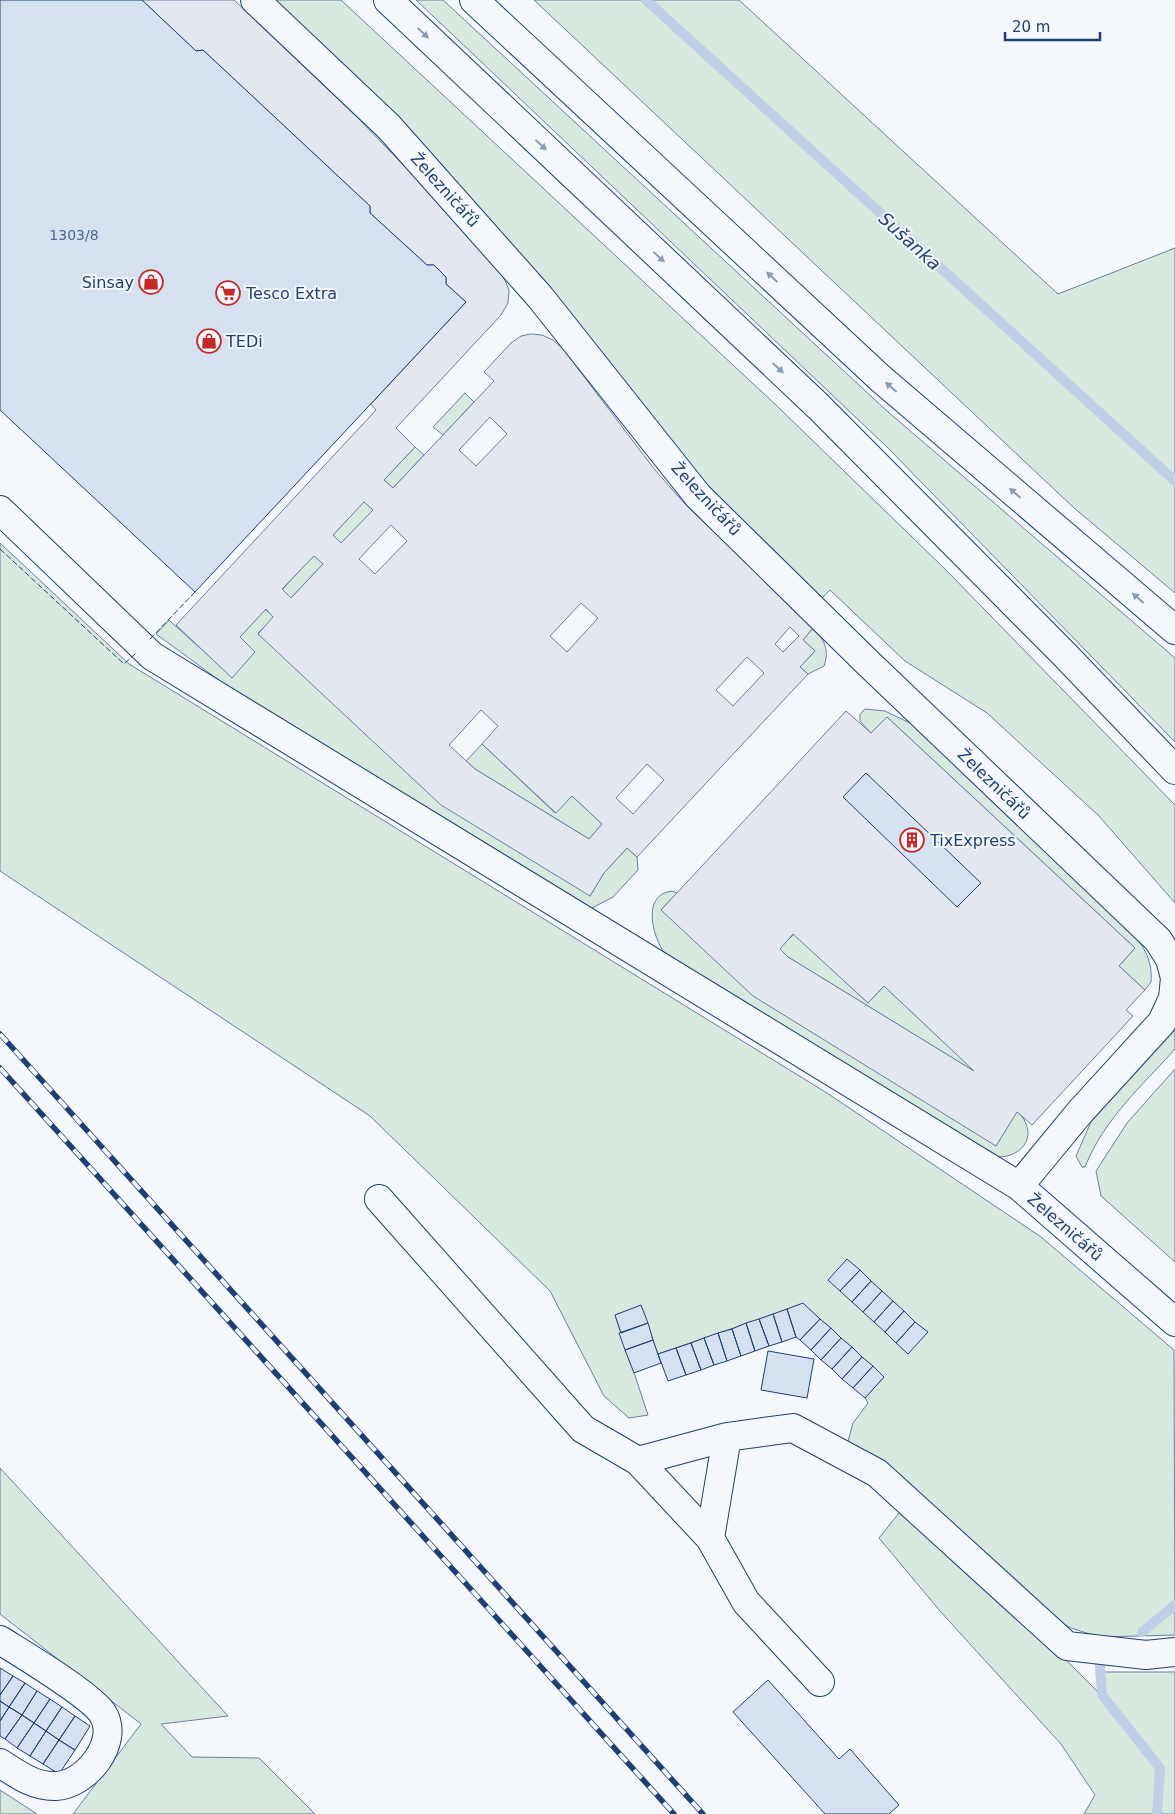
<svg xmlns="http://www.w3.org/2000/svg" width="1175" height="1814" font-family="'DejaVu Sans',sans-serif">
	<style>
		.green { fill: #d7e8df; stroke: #687fa3 }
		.parking { fill: #e3e8f0; stroke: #687fa3; fill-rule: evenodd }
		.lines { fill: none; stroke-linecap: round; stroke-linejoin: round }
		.stream { stroke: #bed0e5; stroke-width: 10 }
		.building { fill: #d5e0f0; stroke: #1d3f73 }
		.minor-casing { stroke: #1d3f73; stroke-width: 30 }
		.major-casing { stroke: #1d3f73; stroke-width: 30 }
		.minor { stroke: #f4f7fb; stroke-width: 28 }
		.major { stroke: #f4f7fb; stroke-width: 28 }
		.rail-casing { stroke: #1d3f73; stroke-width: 5.5 }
		.rail { stroke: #f4f7fb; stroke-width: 4; stroke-dasharray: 11; stroke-linecap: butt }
		.fence { stroke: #1d3f73; stroke-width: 1; stroke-dasharray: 6 2.5; stroke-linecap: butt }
		.oneway { fill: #889bb7 }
		.labels { text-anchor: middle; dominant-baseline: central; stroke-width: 4; stroke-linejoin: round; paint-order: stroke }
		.number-label { font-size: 14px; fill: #4b6792 }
		.street-label { font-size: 16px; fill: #1d3f73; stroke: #f4f7fb }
		.poi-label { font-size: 16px; fill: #1d3f73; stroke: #f4f7fb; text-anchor: start }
		.water-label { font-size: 18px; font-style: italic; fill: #1d3f73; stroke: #f4f7fb }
	</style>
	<rect width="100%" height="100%" fill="#f4f7fb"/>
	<path class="green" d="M 272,0 L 341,0 L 777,406 L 946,570 L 1175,805 L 1175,903 L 1099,816 L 987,713 L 905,661 L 830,590 L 821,599 L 718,503 Z
		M 416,0 L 443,0 L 887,411 L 1175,658 L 1175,742 L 887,447 Z
		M 534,0 L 739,0 L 1058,294 L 1175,248 L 1175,593 L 1073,507 Z
		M 465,393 L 474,402 L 443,435 L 433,427 Z
		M 415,447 L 424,455 L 393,488 L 384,480 Z
		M 364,501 L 373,510 L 342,544 L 333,535 Z
		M 0,543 L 129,664 L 827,1093 L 1041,1237 L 1174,1350 L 1175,1635 L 1099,1637 L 1071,1628 L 1048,1616 L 847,1445 L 853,1423 L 868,1403 L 865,1398 L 884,1377 L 803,1304 L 658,1354 L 641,1306 L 615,1315 L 648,1415 L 629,1418 L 604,1396 L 550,1291 L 370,1116 L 0,871 Z
		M 314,555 L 323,564 L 291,598 L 282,590 Z
		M 265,609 L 274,617 L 258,633 L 590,896 L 604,873 L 627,848 L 637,857 L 638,870 L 613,897 L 592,908 L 223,683 L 156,634 L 169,620 L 232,677 L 240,637 Z
		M 813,628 C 824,640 830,649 824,666 L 808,674 L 800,667 L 815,651 L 803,640 Z
		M 865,709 L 885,711 L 910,723 L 1127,927 C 1142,943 1153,959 1151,982 L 1145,990 L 1119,966 L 1135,948 L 887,717 L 871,733 L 860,721 L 860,714 Z
		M 482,744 L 555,813 L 572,796 L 602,824 L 589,839 L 475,769 L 466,761 Z
		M 672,891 L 677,893 L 661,910 L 996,1146 L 1017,1111 C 1040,1133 1024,1158 996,1157 L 668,958 C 654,942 639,895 672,891 Z
		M 794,934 L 868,1003 L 884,986 L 977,1073 L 788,957 L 779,949 Z
		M 1175,1030 L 1175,1049 C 1141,1087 1104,1119 1085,1167 L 1082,1167 L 1076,1156 L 1091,1122 Z
		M 1175,1069 L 1175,1262 L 1101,1196 L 1096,1171 L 1127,1123 Z
		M 0,1468 L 228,1716 L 161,1724 L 192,1757 L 259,1758 L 315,1814 L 73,1814 L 141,1724 L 0,1614 Z
		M 903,1508 L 1003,1597 L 1101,1695 L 1101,1672 L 1175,1672 L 1175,1814 L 1084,1814 L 1095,1795 L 1061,1744 L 940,1611 L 879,1538 Z
		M 0,1790 L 37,1814 L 0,1814 Z"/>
	<path class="parking" d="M 142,0 L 234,0 L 358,118 L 410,172 L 504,278 L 509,290 L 508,303 L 501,315 L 396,428 L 415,447 L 384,480 L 393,488 L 494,381 L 484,372 L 511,343 L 521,336 L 531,334 L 542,335 L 553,340 L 563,349 L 655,470 L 685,504 L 813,628 L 803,640 L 815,651 L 800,667 L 808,674 L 637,857 L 627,848 L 604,873 L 590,896 L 441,805 L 258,634 L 273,617 L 266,609 L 240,637 L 255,652 L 232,678 L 176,625 L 376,410 L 371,404 L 466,302 L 446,284 L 446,277 L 434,265 L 427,265 L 370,213 L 370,206 L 203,50 L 196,51 ZM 490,417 L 507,434 L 476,466 L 459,450 ZM 364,502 L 373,510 L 341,543 L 333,535 ZM 391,525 L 407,541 L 375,574 L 359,559 ZM 314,556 L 323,564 L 291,598 L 282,589 ZM 581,603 L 598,618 L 567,652 L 550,636 ZM 790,627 L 799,636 L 783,652 L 775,644 ZM 747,657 L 764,673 L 733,706 L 716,690 ZM 481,710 L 498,726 L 482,744 L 556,813 L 572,796 L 602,824 L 589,839 L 475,769 L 449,745 ZM 647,764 L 664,780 L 633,814 L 616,798 Z
		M 846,711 L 871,733 L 887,717 L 1135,948 L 1119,966 L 1145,990 L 1126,1010 L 1133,1016 L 1032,1125 L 1017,1112 L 996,1146 L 753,996 L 661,910 ZM 793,934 L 868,1003 L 884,986 L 974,1071 L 788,957 L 780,949 Z"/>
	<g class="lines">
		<path class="stream" d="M 646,0 L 1175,481
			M 1142,1632 L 1175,1605
			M 1100,1666 L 1102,1695 L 1160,1768 L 1157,1814"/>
	</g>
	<path class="building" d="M 0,0 L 142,0 L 196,51 L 203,50 L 370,206 L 370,213 L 427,265 L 434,265 L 446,277 L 446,284 L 466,302 L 195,592 L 0,410 Z
		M 866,773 L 981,883 L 957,907 L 843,797 Z
		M 847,1259 L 860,1270 L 840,1291 L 828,1280 Z
		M 860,1270 L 871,1281 L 852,1302 L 840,1291 Z
		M 871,1281 L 882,1291 L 863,1312 L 852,1302 Z
		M 882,1291 L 893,1301 L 874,1322 L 863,1312 Z
		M 893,1301 L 904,1311 L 885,1332 L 874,1322 Z
		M 803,1303 L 820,1319 L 800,1340 L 796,1337 L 787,1309 Z
		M 641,1305 L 648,1323 L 621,1333 L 615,1315 Z
		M 787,1309 L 796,1337 L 782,1342 L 773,1314 Z
		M 904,1311 L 915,1322 L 896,1343 L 885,1332 Z
		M 773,1314 L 782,1342 L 769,1346 L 759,1319 Z
		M 759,1319 L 769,1346 L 755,1351 L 746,1323 Z
		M 820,1319 L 831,1328 L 811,1350 L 800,1340 Z
		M 915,1322 L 928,1332 L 908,1354 L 896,1343 Z
		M 648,1323 L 653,1340 L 625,1350 L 619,1333 Z
		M 746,1323 L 755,1351 L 741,1356 L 732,1329 Z
		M 831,1328 L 841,1338 L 821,1360 L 811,1350 Z
		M 732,1329 L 741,1356 L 727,1361 L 718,1333 Z
		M 718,1333 L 727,1361 L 714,1365 L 704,1338 Z
		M 704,1338 L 714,1365 L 701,1370 L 691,1343 Z
		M 841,1338 L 852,1347 L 832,1369 L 821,1360 Z
		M 653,1340 L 661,1363 L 634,1373 L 625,1350 Z
		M 691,1343 L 701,1370 L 686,1375 L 676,1348 Z
		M 852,1347 L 862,1357 L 842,1379 L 832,1369 Z
		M 676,1348 L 686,1375 L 668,1381 L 658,1354 Z
		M 768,1351 L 814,1359 L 807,1398 L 761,1390 Z
		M 862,1357 L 873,1366 L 853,1388 L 842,1379 Z
		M 873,1366 L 884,1377 L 865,1398 L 853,1388 Z
		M 0,1668 L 13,1676 L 0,1695 Z
		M 13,1676 L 25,1683 L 9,1707 L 0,1701 L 0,1695 Z
		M 768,1680 L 839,1759 L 850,1749 L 899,1805 L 889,1814 L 825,1814 L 733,1712 Z
		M 25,1683 L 37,1691 L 22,1715 L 9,1707 Z
		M 37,1691 L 50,1699 L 34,1723 L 22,1715 Z
		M 50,1699 L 62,1707 L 46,1731 L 34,1723 Z
		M 0,1701 L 9,1707 L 0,1721 Z
		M 9,1707 L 22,1715 L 5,1739 L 0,1736 L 0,1721 Z
		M 62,1707 L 75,1716 L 59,1740 L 46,1731 Z
		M 22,1715 L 34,1723 L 17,1748 L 5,1739 Z
		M 75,1716 L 90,1726 L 75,1750 L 59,1740 Z
		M 34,1723 L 46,1731 L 30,1756 L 17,1748 Z
		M 46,1731 L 59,1740 L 43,1764 L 30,1756 Z
		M 59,1740 L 75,1750 L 59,1774 L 43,1764 Z"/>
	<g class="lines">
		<g class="minor-casing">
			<path id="minor" d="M 255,0 L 389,127 L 540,297 L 698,496 L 867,662 L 1158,940 L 1170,959 L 1175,978
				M 0,510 L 152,656 L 1019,1186
				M 1175,978 L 1173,998 L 1162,1022 L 1080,1112 L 1019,1186 L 1175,1322
				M 379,1199 L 583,1429 L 638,1461 L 710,1538 L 746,1602 L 820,1682
				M 638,1461 L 727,1437 L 793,1428 L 877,1473 L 1067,1646 L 1146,1655 L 1175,1652
				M 710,1538 L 727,1437
				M 0,1640 C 22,1654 91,1695 103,1714 C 120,1742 86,1785 56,1786 C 34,1787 17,1774 0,1763"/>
		</g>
		<g class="major-casing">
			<path id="major" d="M 388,0 L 819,407 L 1065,655 L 1175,770
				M 474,0 L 880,378 L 1175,630"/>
		</g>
		<use href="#minor" class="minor"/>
		<use href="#major" class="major"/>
		<g class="rail-casing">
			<path id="rail" d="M 0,1034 L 703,1814
				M 0,1068 L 674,1814"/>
		</g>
		<use href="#rail" class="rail"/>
		<path class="fence" d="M 0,549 L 124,664 L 136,653
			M 150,639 L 195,592"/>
	</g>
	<defs><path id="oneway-solid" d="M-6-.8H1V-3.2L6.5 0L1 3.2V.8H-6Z" transform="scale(1.25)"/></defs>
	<g class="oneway">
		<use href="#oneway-solid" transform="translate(423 33) rotate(43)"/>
		<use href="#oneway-solid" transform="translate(541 145) rotate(43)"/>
		<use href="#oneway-solid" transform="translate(659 257) rotate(43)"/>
		<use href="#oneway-solid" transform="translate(772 277) rotate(-137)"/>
		<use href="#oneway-solid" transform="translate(778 368) rotate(43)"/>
		<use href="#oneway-solid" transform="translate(891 387) rotate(-139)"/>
		<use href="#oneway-solid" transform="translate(1015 493) rotate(-139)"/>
		<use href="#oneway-solid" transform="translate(1138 598) rotate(-139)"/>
	</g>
	<defs>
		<g id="shop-ring" transform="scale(1.25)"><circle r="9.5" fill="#f4f7fb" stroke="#c62828" stroke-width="1.5"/><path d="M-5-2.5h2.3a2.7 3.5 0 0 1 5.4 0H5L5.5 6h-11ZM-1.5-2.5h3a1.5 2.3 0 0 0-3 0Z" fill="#c62828"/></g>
		<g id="supermarket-ring" transform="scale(1.25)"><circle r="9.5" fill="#f4f7fb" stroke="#c62828" stroke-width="1.5"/><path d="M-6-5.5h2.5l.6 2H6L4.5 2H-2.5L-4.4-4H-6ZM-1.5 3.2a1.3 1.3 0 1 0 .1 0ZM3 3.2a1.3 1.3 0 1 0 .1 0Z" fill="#c62828"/></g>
		<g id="building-ring" transform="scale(1.25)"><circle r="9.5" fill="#f4f7fb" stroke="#c62828" stroke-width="1.5"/><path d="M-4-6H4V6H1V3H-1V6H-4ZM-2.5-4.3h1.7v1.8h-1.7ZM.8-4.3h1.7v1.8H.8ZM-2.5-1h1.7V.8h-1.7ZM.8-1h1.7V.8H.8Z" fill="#c62828"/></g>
	</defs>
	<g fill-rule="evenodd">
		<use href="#shop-ring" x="151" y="282"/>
		<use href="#supermarket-ring" x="228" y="293"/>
		<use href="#shop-ring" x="209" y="341"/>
		<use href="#building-ring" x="912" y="840"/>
	</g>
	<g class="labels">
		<g class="number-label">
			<text x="74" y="235">1303/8</text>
		</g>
		<g class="street-label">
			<text transform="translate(445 190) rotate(48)">Železničářů</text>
			<text transform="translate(706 499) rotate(47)">Železničářů</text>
			<text transform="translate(994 784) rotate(44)">Železničářů</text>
			<text transform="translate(1065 1227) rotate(41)">Železničářů</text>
		</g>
		<g class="poi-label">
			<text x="134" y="282" text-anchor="end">Sinsay</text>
			<text x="246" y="293">Tesco Extra</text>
			<text x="226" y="341">TEDi</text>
			<text x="930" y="840">TixExpress</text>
		</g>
		<g class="water-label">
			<text transform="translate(910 241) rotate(42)">Sušanka</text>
		</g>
	</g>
	<path d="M1005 32v8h95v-8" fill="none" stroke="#1d3f73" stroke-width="2.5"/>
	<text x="1012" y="32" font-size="15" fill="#1d3f73" stroke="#f4f7fb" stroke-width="4" paint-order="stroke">20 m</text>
</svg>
